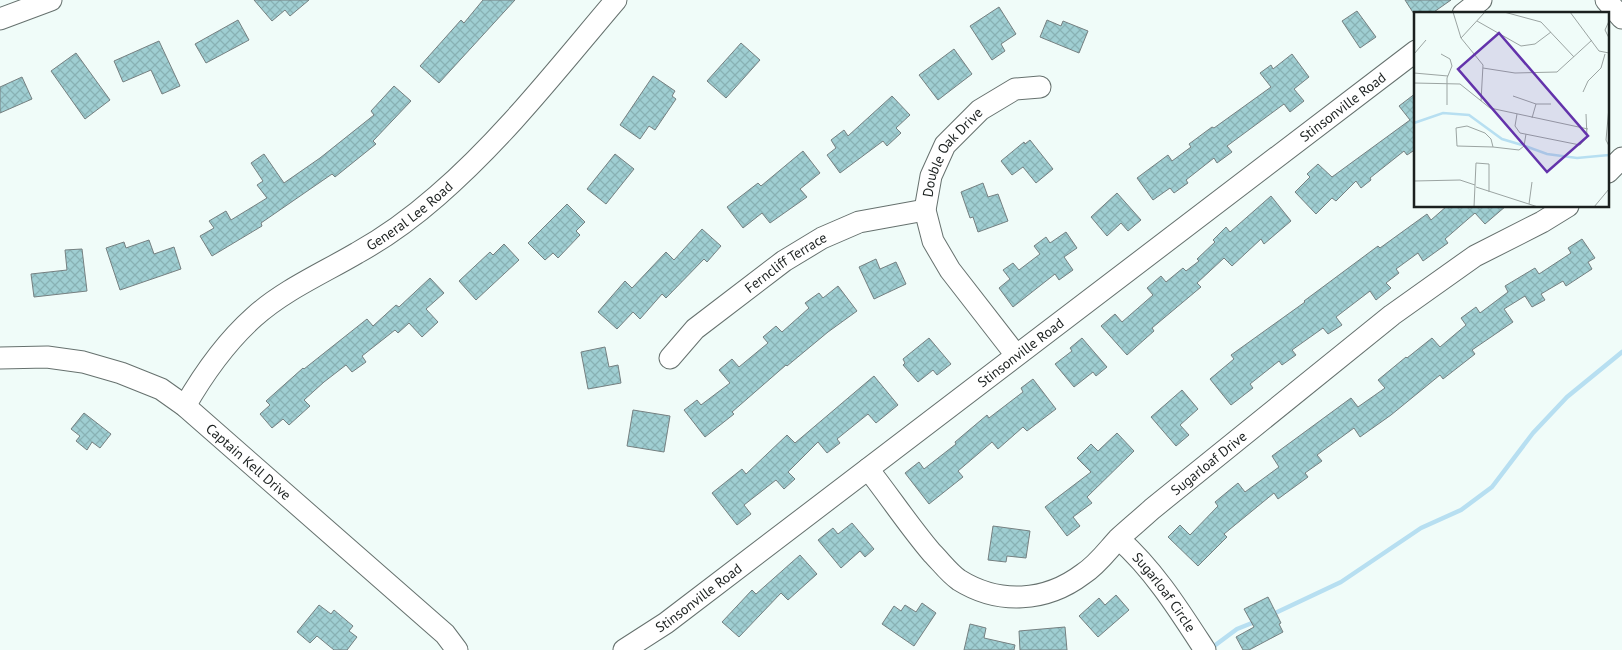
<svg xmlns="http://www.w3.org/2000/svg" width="1622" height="650" font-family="'PT Sans',sans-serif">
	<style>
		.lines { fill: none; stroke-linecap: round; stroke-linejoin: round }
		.stream { stroke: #b7dff1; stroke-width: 4.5 }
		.building { fill: url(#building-cross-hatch); stroke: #758081 }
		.minor-casing { stroke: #66716e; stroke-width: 23 }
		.minor { stroke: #fff; stroke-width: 21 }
		.labels { text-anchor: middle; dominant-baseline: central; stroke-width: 5; stroke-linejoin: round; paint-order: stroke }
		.street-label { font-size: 14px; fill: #1b201f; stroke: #fff }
		.inset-river { fill: none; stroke: #b7dff1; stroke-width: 2.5 }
		.inset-road { fill: none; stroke: #9ba4a2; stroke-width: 1 }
		.view { fill: #6333ab; fill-opacity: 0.15; stroke: #6333ab; stroke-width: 2.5 }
		.inset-edge { fill: none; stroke: #1b201f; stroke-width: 2.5 }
	</style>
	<defs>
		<pattern id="building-cross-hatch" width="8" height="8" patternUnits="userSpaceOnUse" patternTransform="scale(1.25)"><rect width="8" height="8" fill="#9fced2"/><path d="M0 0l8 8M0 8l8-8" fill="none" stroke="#88b1b4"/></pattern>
	</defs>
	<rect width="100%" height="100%" fill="#f0fcf9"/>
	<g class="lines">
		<path class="stream" d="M 1271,615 L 1341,582 L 1421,528 L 1461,510 L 1492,487 L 1533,433 L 1567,397 L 1622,352
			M 1210,649 L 1237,629 L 1257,621"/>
	</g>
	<path class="building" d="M 254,0 L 309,0 L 290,16 L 285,10 L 272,21 Z
		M 483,0 L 515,0 L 439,83 L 420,66 L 461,20 L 464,23 Z
		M 1405,0 L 1451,0 L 1431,14 L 1414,14 Z
		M 999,7 L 1016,34 L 1001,44 L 1005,51 L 992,60 L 970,26 Z
		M 1357,11 L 1376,37 L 1360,48 L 1342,21 Z
		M 238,20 L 249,40 L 206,63 L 195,44 Z
		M 1047,20 L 1061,26 L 1063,21 L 1088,31 L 1079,53 L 1040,37 Z
		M 159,41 L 180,86 L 162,94 L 151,70 L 123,82 L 114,61 Z
		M 741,43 L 760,60 L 726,98 L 707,81 Z
		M 954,49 L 972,74 L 938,100 L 919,75 Z
		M 76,53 L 110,100 L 85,119 L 51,71 Z
		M 1292,54 L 1309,77 L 1294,89 L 1304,101 L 1290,112 L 1284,104 L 1227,146 L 1232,152 L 1217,163 L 1214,158 L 1186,180 L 1188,183 L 1174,193 L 1170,188 L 1153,200 L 1137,178 L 1168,155 L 1172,161 L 1191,147 L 1189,144 L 1212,127 L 1214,128 L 1271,87 L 1260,73 L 1271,65 L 1273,69 Z
		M 653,76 L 675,91 L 672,96 L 676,99 L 655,130 L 649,126 L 640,139 L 620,125 Z
		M 22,77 L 32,99 L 0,113 L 0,87 Z
		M 394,86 L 411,101 L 373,141 L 376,144 L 335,177 L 332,174 L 261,223 L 262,226 L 212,256 L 200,236 L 214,228 L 209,221 L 226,211 L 231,220 L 267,198 L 257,185 L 263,181 L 251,163 L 264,154 L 284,183 L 320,158 L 374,115 L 371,111 Z
		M 1416,93 L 1416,149 L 1407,155 L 1404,151 L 1370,178 L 1371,180 L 1361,188 L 1356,181 L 1336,201 L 1332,198 L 1316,214 L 1295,192 L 1310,177 L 1307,174 L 1318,164 L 1332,177 L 1410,120 L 1399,106 Z
		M 892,96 L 910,115 L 896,128 L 901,133 L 887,146 L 883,141 L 840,173 L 827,155 L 836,148 L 831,140 L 844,130 L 848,136 Z
		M 1030,140 L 1053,169 L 1036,183 L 1023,167 L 1012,175 L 1001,161 L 1024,142 L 1025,144 Z
		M 803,151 L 820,173 L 800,189 L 807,197 L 770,223 L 762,213 L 743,228 L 727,207 L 758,183 L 761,186 Z
		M 615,154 L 634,169 L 606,204 L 587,189 Z
		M 983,183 L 988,197 L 998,194 L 1008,221 L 978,232 L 973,217 L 970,218 L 961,192 Z
		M 1117,193 L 1141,220 L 1128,231 L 1121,223 L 1107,236 L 1091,217 Z
		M 1271,196 L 1291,221 L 1264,244 L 1261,239 L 1232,266 L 1224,258 L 1197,283 L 1201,287 L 1152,328 L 1154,331 L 1127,355 L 1101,326 L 1115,314 L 1122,322 L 1153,295 L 1147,288 L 1161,276 L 1166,282 L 1183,268 L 1186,271 L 1199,261 L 1197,259 L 1215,242 L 1213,240 L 1226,227 L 1230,232 Z
		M 567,204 L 585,222 L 576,231 L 580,235 L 558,258 L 553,253 L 545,260 L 528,243 Z
		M 1447,206 L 1506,206 L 1485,224 L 1475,213 L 1445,239 L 1448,243 L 1423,261 L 1418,253 L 1396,269 L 1399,273 L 1386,283 L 1391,288 L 1376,300 L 1370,291 L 1336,317 L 1342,325 L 1328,334 L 1323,328 L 1292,350 L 1296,355 L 1282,365 L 1279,361 L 1250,384 L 1253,388 L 1231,405 L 1210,379 L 1234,359 L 1231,355 L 1305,302 L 1304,301 L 1378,246 L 1380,248 L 1427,214 L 1431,220 Z
		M 702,229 L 721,246 L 707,262 L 704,259 L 666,298 L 662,294 L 640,319 L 633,312 L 617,329 L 598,312 L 625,281 L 632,288 L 666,252 L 674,260 Z
		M 1066,232 L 1077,248 L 1064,257 L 1073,270 L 1059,280 L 1055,274 L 1013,307 L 999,288 L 1010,279 L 1003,270 L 1013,263 L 1019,270 L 1040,254 L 1034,246 L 1046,237 L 1050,243 Z
		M 1582,239 L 1595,258 L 1588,262 L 1592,269 L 1566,286 L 1563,281 L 1541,294 L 1545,300 L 1532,307 L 1525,296 L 1504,309 L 1513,322 L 1472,350 L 1475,354 L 1443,379 L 1440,375 L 1391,415 L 1360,437 L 1354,428 L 1317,455 L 1322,461 L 1305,473 L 1308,477 L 1278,499 L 1274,493 L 1224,534 L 1227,537 L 1198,566 L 1168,537 L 1180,525 L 1190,535 L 1218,506 L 1215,502 L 1238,483 L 1245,492 L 1279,467 L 1272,456 L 1351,398 L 1358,407 L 1385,388 L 1378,380 L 1406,357 L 1407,358 L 1432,338 L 1440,347 L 1466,325 L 1461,318 L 1476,307 L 1480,313 L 1508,292 L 1505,286 L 1535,268 L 1539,274 L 1571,253 L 1568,248 Z
		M 149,240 L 154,254 L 174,247 L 181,269 L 120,290 L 106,248 L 124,242 L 126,248 Z
		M 504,244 L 519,260 L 476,300 L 459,281 L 490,252 L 493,255 Z
		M 82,249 L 87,291 L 34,297 L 31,274 L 67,270 L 65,250 Z
		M 876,259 L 880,269 L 896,262 L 906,284 L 874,299 L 859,267 Z
		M 430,278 L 444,293 L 426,309 L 438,322 L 422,337 L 409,323 L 398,333 L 395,330 L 362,356 L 366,362 L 352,372 L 346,365 L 324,382 L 304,400 L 310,406 L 289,425 L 283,419 L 272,428 L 260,414 L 270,405 L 266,401 L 303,368 L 304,369 L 367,319 L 373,326 L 396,305 L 399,307 Z
		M 838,286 L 857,311 L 828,332 L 787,366 L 786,365 L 732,412 L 734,414 L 705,437 L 684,410 L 697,400 L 701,405 L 730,383 L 719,370 L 732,359 L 739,367 L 768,343 L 763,337 L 776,326 L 782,332 L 809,308 L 805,303 L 819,293 L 823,298 Z
		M 929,338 L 951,364 L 937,375 L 933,370 L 918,382 L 903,365 L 905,363 L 903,359 Z
		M 1082,338 L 1107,367 L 1096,376 L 1093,372 L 1074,387 L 1055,364 L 1072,351 L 1070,348 Z
		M 605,347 L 609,367 L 618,365 L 621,383 L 588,389 L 581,352 Z
		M 874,376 L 898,405 L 876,423 L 868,414 L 837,439 L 840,443 L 827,453 L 818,442 L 788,472 L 795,479 L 784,489 L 776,480 L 744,505 L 751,514 L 737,525 L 712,493 L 742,469 L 746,474 L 787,435 L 795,443 Z
		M 1033,379 L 1056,409 L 1027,431 L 1023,427 L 998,449 L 992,442 L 958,471 L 963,477 L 929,504 L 905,473 L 919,462 L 924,469 L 956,444 L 955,442 L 987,415 L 989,418 L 1023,392 L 1021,388 Z
		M 1182,390 L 1198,409 L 1180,425 L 1189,435 L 1176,446 L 1151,417 Z
		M 633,410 L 670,416 L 664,452 L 627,446 Z
		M 84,413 L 111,434 L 100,448 L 92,442 L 87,450 L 76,441 L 80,436 L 71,429 Z
		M 1117,433 L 1134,451 L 1087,497 L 1092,503 L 1073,517 L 1080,526 L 1067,536 L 1045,507 L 1091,472 L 1077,458 L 1091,444 L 1098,451 Z
		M 852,523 L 874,549 L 865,557 L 860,551 L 841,568 L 818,540 L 833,528 L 838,534 Z
		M 993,526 L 1030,531 L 1026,558 L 1007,556 L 1006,562 L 988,560 Z
		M 800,555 L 817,574 L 788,600 L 781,593 L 739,637 L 722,622 L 752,590 L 756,594 Z
		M 1116,595 L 1129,610 L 1098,637 L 1079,616 L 1099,598 L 1105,605 Z
		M 1268,597 L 1281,623 L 1279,624 L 1283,632 L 1249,650 L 1243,650 L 1236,637 L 1254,627 L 1244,609 Z
		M 922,603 L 936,613 L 914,646 L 882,624 L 894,606 L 901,611 L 905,605 L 916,612 Z
		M 319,605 L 331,614 L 334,610 L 353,626 L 349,631 L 357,637 L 347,650 L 334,650 L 317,636 L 310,643 L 297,632 Z
		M 970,624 L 986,628 L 984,638 L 1015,645 L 1014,650 L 964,650 Z
		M 1065,627 L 1067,650 L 1020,650 L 1019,631 Z"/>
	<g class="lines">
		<g class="minor-casing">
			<g id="minor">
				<path d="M 1606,0 L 1622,18"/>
				<path d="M 1463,14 L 1481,0"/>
				<path d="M 0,19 L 51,0"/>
				<path d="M 1608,172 L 1622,158"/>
				<path id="s1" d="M 1016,355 L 950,270 L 933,241 L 925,210 L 931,176 L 945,145 L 980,110 L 1015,89 L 1040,87"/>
				<path id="s2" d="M 0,358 L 47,357 L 83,362 L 121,373 L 161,389 L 185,406 L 445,634 L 457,650"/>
				<path id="s3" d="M 670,358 L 695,329 L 784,261 L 822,238 L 859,222 L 925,210"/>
				<path id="s4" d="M 185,406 C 204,373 226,342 254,317 C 284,290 323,273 357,253 C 386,237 413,217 437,196 C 504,138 559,67 616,0"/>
				<path id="s5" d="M 868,469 C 890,497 909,526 932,553 C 941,562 949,573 959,580 C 999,605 1046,602 1083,574 C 1097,565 1107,551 1118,539 C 1129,529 1141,519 1152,509 L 1392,315 L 1475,256 L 1542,222 L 1568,206"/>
				<path id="s6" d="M 1119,539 C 1154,570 1179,610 1205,650"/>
				<path id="s7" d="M 624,650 L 666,623 L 1416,51"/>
			</g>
		</g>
		<use href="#minor" class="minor"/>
	</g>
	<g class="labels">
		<g class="street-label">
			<text stroke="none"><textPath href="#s7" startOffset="901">Stinsonville Road</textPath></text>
			<text stroke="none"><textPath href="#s1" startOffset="239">Double Oak Drive</textPath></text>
			<text stroke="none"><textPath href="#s4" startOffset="299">General Lee Road</textPath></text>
			<text stroke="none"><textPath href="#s3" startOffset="151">Ferncliff Terrace</textPath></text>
			<text stroke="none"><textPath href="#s7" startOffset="496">Stinsonville Road</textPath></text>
			<text stroke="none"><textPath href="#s2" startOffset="280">Captain Kell Drive</textPath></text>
			<text stroke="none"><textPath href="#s5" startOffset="444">Sugarloaf Drive</textPath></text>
			<text stroke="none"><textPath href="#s6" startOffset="70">Sugarloaf Circle</textPath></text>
			<text stroke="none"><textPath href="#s7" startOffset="91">Stinsonville Road</textPath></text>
		</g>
	</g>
	<g transform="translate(1414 12)">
		<rect width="195" height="195" fill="#f0fcf9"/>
		<path class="inset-river" d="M 0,111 L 29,101 L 55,103 L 88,127 L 108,133M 111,134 L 133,142 L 163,146 L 195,143"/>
		<path class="inset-road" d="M 39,0 L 47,26 L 69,53 L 67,89M 90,0 L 127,10 L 160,45M 156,0 L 185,39 L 195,41M 63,9 L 107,34 L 121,32 L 137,20M 195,9 L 191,18 L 195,26M 47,26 L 71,0M 0,42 L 12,28M 27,42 L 36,47 L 38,54 L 33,66 L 33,93M 69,56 L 101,61 L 143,60 L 178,28M 0,61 L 34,64M 0,71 L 46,72 L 76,96 L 174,117M 169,80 L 174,69 L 187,56 L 191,42M 99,84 L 122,92M 195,95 L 192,128 L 195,134M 103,102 L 101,114 L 106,121 L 166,133 L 173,125 L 172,102M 118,106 L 122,92 L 137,92M 53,114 L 71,121 L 77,127 L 79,135 L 43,134 L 42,116 ZM 79,135 L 105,138 L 110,134 L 112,122M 0,169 L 46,168 L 61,173M 62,175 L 124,195M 115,192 L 118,170M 60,195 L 62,151 L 75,152 L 75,180M 180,195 L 195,177"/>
		<path class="view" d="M 85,21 L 174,124 L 133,160 L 44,57 Z"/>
		<rect width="195" height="195" class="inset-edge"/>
	</g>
</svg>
